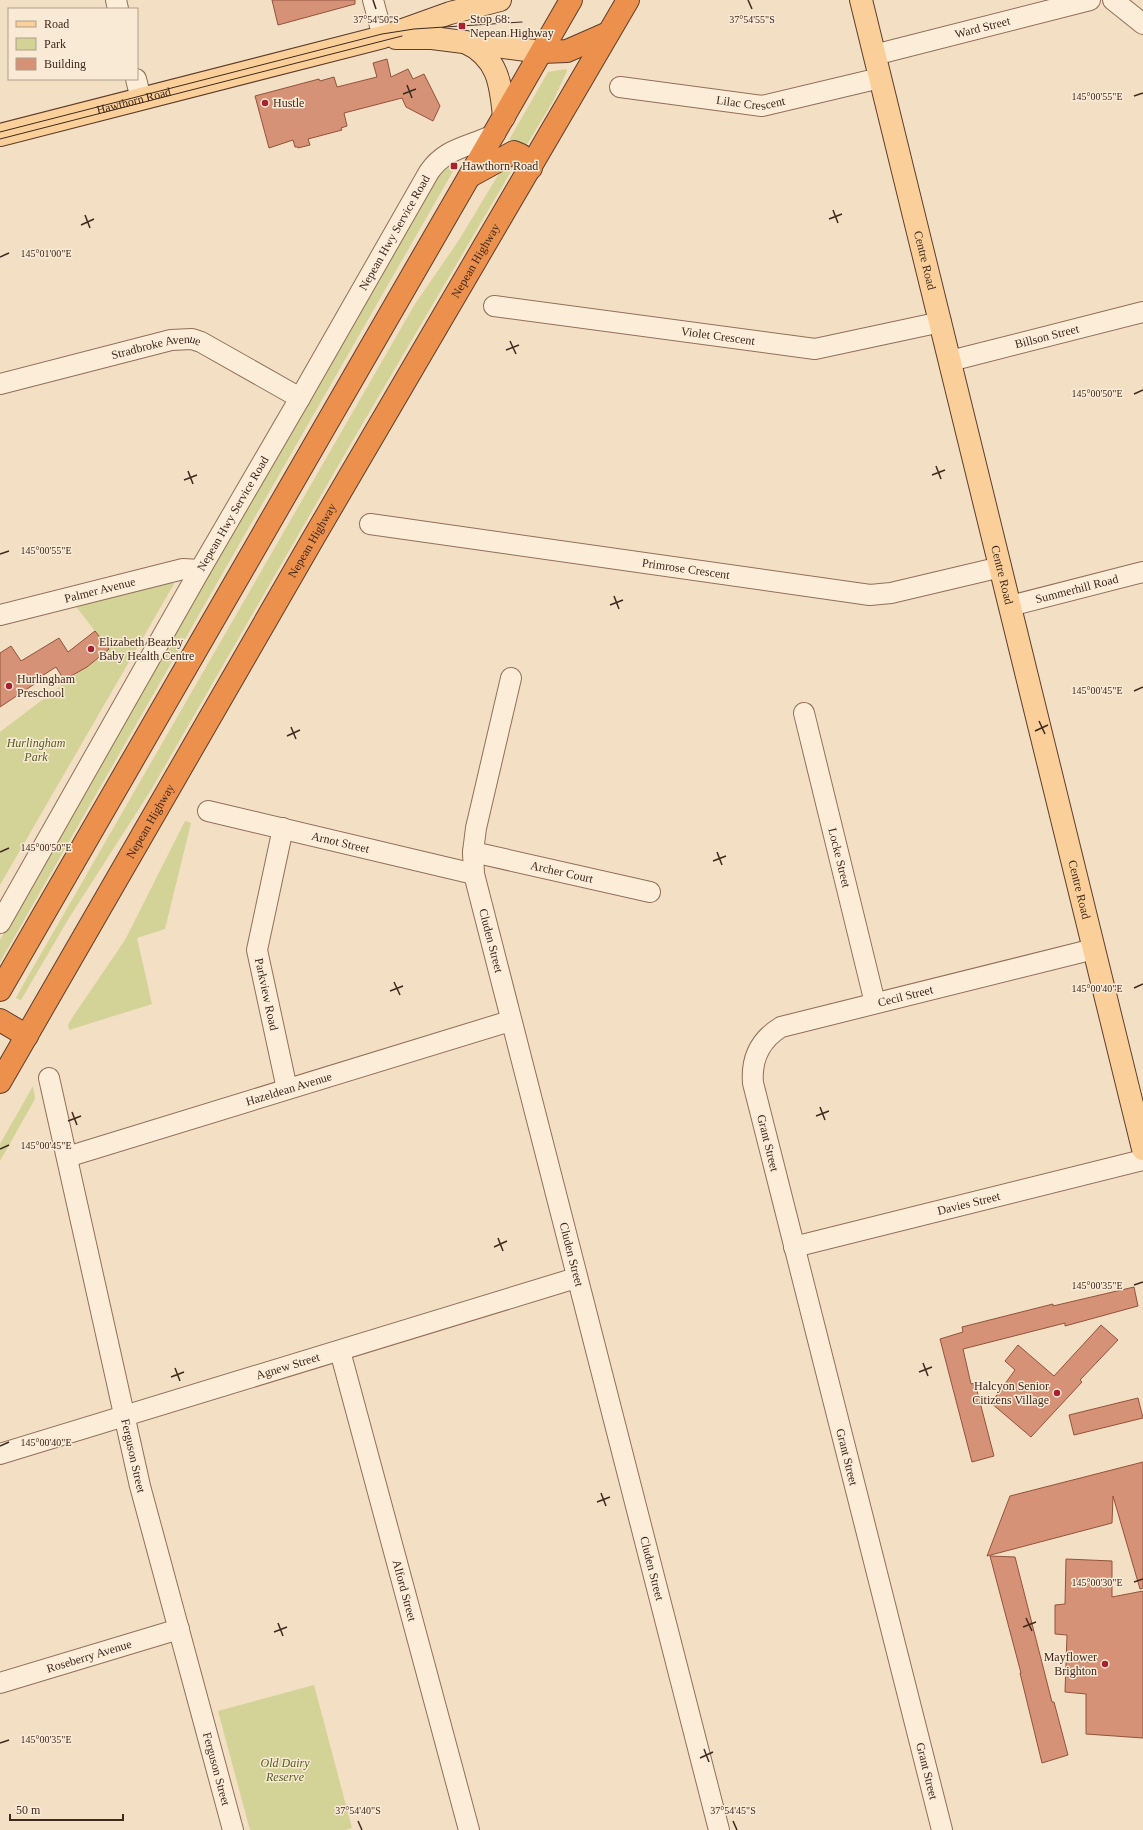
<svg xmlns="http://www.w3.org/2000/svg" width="1143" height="1830" font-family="Georgia,serif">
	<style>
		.green { fill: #d3d297 }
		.building { fill: #d59276; stroke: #93523b }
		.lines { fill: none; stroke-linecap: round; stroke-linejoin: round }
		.minor-casing { stroke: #916f58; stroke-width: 22 }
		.major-casing { stroke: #5e3d2c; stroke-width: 24 }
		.highway-casing { stroke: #5e3d2c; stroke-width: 24 }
		.minor { stroke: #fcedd9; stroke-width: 20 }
		.major { stroke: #facf99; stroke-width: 22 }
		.highway { stroke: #eb914d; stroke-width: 22 }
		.tram { stroke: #3f291e; stroke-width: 1 }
		.ticks { fill: none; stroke: #3f291e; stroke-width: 1.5 }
		.poi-dot { fill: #a72133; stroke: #f9ead5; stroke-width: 1.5 }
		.labels { text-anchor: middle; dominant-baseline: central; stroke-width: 3; stroke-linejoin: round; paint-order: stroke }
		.poi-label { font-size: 12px; fill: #3f291e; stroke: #f9ead5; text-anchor: start }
		.street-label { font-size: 12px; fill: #3f291e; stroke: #f9ead5 }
		.park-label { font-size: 12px; font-style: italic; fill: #565e22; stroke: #f9ead5 }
		.ticks-label { font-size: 10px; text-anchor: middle; fill: #3f291e; stroke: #f9ead5; stroke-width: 3; stroke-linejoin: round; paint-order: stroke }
	</style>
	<rect width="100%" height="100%" fill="#f3dfc4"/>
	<path class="green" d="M 566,69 L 567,71 L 553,101 L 526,146 L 509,140 L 548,72 Z
		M 464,152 L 0,962 L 0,940 L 432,178 Z
		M 516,163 L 353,440 L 151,790 L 69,918 L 21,1000 L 16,998 L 23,985 L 415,304 L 459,240 L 500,172 L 506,165 Z
		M 172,581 L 174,584 L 0,885 L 0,732 L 109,649 L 74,604 Z
		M 185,821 L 191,823 L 165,929 L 137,938 L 152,1004 L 69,1030 L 68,1025 L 74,1015 L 125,940 Z
		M 33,1086 L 35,1099 L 0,1161 L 0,1144 Z
		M 314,1685 L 352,1828 L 345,1830 L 250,1830 L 218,1711 Z"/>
	<path class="building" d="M 272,0 L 355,0 L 355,4 L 278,25 Z
		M 387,59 L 391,77 L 408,69 L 413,79 L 424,74 L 440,106 L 433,121 L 406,107 L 402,98 L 344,113 L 347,126 L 341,128 L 342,130 L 308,139 L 310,145 L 298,148 L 298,147 L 295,147 L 293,140 L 269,148 L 255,96 L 319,79 L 320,81 L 334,77 L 337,87 L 377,77 L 373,63 Z
		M 95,631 L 109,649 L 87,667 L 64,680 L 56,667 L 34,681 L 36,683 L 0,707 L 0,653 L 11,646 L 21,661 L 59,638 L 68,652 Z
		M 1134,1287 L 1138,1306 L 1065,1326 L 1065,1323 L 963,1349 L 971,1384 L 975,1383 L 994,1456 L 972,1462 L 940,1339 L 963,1332 L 962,1327 L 1053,1304 L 1053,1306 Z
		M 1101,1325 L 1118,1340 L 1080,1380 L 1082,1382 L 1031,1437 L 991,1403 L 1015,1370 L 1005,1361 L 1018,1345 L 1054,1376 Z
		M 1138,1398 L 1143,1418 L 1074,1435 L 1069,1415 Z
		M 1143,1462 L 1143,1588 L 1140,1589 L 1113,1496 L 1112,1523 L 987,1556 L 1010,1496 Z
		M 990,1556 L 1015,1557 L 1052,1702 L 1054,1702 L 1068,1755 L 1042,1763 L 1020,1673 L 1021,1673 Z
		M 1066,1559 L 1112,1561 L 1112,1597 L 1143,1591 L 1143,1738 L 1086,1734 L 1086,1694 L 1065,1692 L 1067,1635 L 1055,1634 L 1055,1605 L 1065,1604 Z"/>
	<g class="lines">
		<g class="minor-casing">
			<g id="minor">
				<path d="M 116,0 L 118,9"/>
				<path d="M 373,0 L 383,37"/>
				<path d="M 1113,0 L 1143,24"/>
				<path id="s1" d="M 874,55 L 1090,0"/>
				<path d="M 136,79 L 141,99"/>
				<path id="s2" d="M 620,87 L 762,106 L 880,78"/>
				<path id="s3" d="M 494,306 L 815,349 L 941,322"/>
				<path id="s4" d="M 950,361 L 1143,312"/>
				<path id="s5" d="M 0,384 L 171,340 L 192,339 L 201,342 L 300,398"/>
				<path id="s6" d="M 370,524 L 870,595 L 891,593 L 1001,567"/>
				<path id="s7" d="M 1010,606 L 1143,572"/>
				<path id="s8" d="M 0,615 L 183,569 L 200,570"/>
				<path id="s9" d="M 511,678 L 476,828 L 473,852 L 474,874 L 719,1830"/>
				<path id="s10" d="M 804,713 L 875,1003"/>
				<path id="s11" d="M 208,811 L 474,874"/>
				<path id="s12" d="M 283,828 L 257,950 L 287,1089"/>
				<path id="s13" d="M 473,852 L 650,892"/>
				<path id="s14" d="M 0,923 L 200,570 L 300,398 L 429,172 C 446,147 470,147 495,134"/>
				<path id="s15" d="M 49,1078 L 140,1486 L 233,1830"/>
				<path id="s16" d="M 67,1157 L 510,1021"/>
				<path id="s17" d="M 794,1247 L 1143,1160"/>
				<path id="s18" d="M 340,1351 L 469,1830"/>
				<path id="s19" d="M 0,1454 L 576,1278"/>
				<path id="s20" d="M 0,1683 L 179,1629"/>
				<path id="s21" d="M 942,1830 L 753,1083 C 751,1059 760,1040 781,1027 L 1094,949"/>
			</g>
		</g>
		<g class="major-casing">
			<g id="major">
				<path id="s22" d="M 861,0 L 1143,1149"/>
				<path d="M 396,38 L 432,38 L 542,52"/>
				<path d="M 465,42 C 498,57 501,84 504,117"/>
				<path id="s23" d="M 0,135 L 383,37 L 450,13 L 500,0"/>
			</g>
		</g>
		<g class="highway-casing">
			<g id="highway">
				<path d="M 542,52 L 567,51 L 608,33"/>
				<path d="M 472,175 L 514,152 L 521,155 L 531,168"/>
				<path d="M 0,990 L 571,0"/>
				<path d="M 0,1020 L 27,1036"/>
				<path id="s24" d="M 0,1082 L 314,537 L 628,0"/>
			</g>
		</g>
		<use href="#minor" class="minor"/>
		<use href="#major" class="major"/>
		<use href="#highway" class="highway"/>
		<path class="tram" d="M 0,132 L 382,34 L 414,29 L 522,22
			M 0,139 L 402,36"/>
	</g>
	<path class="ticks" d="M 373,0 L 376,9M 748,0 L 752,9M 407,85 L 412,98M 403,94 L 416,89M 1134,96 L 1143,93M 833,210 L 838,223M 85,215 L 90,228M 829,219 L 842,214M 81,225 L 94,219M 0,257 L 9,253M 510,341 L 516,354M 506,350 L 519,345M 1134,394 L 1143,390M 936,466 L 941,479M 188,471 L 193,484M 932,475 L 945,470M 184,480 L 197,475M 0,554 L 9,551M 614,596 L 619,609M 610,605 L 623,600M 1134,691 L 1143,687M 1039,721 L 1045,734M 291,727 L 296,739M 1035,731 L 1048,725M 287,736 L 300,730M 0,852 L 9,848M 717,852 L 722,865M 713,861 L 726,856M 394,982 L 400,995M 1134,988 L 1143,984M 390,991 L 403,986M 820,1107 L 825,1120M 72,1112 L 77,1125M 816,1116 L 829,1111M 68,1121 L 81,1116M 0,1149 L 9,1145M 498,1238 L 503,1251M 494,1247 L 507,1241M 1134,1285 L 1143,1282M 923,1363 L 928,1376M 175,1368 L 180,1381M 919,1372 L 932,1367M 171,1377 L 184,1372M 0,1446 L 9,1442M 601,1493 L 606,1506M 597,1502 L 610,1497M 1134,1582 L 1143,1579M 1026,1618 L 1032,1631M 278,1623 L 283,1636M 1023,1627 L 1036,1622M 274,1632 L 287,1627M 0,1743 L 9,1740M 704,1749 L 709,1762M 700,1758 L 713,1752M 358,1821 L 362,1830M 733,1821 L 737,1830"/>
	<g class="poi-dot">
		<rect x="458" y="22" width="8" height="8" rx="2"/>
		<circle cx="265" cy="103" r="4"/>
		<rect x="450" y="162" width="8" height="8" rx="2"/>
		<circle cx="91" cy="649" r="4"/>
		<circle cx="9" cy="686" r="4"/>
		<circle cx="1057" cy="1393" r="4"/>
		<circle cx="1105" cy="1664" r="4"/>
	</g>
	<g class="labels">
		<g class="poi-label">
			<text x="470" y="19">Stop 68:<tspan x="470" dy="14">Nepean Highway</tspan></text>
			<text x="273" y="103">Hustle</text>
			<text x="462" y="166">Hawthorn Road</text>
			<text x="99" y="642">Elizabeth Beazby<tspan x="99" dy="14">Baby Health Centre</tspan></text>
			<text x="17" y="679">Hurlingham<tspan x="17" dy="14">Preschool</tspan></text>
			<text x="1049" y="1386" text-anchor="end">Halcyon Senior<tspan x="1049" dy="14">Citizens Village</tspan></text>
			<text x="1097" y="1657" text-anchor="end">Mayflower<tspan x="1097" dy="14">Brighton</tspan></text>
		</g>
		<g class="street-label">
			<text stroke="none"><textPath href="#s1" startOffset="112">Ward Street</textPath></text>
			<text stroke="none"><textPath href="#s2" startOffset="132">Lilac Crescent</textPath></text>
			<text stroke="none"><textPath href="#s23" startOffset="138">Hawthorn Road</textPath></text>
			<text stroke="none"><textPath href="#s14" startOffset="795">Nepean Hwy Service Road</textPath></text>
			<text stroke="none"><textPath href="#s24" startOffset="949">Nepean Highway</textPath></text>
			<text stroke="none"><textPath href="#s22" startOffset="268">Centre Road</textPath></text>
			<text stroke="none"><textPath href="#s3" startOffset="226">Violet Crescent</textPath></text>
			<text stroke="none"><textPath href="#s4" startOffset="100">Billson Street</textPath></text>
			<text stroke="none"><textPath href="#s5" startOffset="161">Stradbroke Avenue</textPath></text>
			<text stroke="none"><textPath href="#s14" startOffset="471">Nepean Hwy Service Road</textPath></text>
			<text stroke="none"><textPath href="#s24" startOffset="625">Nepean Highway</textPath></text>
			<text stroke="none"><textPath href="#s6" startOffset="319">Primrose Crescent</textPath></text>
			<text stroke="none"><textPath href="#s22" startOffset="592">Centre Road</textPath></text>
			<text stroke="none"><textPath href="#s7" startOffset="69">Summerhill Road</textPath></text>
			<text stroke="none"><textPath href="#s8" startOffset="103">Palmer Avenue</textPath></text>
			<text stroke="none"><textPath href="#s24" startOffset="301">Nepean Highway</textPath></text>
			<text stroke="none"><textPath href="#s11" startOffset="136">Arnot Street</textPath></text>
			<text stroke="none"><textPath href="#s10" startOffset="149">Locke Street</textPath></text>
			<text stroke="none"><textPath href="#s13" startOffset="91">Archer Court</textPath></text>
			<text stroke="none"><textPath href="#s22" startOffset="916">Centre Road</textPath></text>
			<text stroke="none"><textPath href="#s9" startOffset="269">Cluden Street</textPath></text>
			<text stroke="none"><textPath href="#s12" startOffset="170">Parkview Road</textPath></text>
			<text stroke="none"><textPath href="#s21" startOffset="965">Cecil Street</textPath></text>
			<text stroke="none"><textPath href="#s16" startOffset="232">Hazeldean Avenue</textPath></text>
			<text transform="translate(768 1143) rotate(76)">Grant Street</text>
			<text stroke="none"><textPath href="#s17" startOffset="180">Davies Street</textPath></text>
			<text stroke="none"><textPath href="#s9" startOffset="593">Cluden Street</textPath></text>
			<text stroke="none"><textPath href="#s19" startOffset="301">Agnew Street</textPath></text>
			<text stroke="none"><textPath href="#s15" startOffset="387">Ferguson Street</textPath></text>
			<text transform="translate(847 1457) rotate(76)">Grant Street</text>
			<text stroke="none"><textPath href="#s9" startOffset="917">Cluden Street</textPath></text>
			<text stroke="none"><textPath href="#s18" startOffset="248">Alford Street</textPath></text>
			<text stroke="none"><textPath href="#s20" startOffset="93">Roseberry Avenue</textPath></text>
			<text stroke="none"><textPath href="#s15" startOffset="711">Ferguson Street</textPath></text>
			<text transform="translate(927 1771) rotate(76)">Grant Street</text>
		</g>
		<g class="park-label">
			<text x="36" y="743">Hurlingham<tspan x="36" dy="14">Park</tspan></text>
			<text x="285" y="1763">Old Dairy<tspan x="285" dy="14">Reserve</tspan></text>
		</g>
	</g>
	<g class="ticks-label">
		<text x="376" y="23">37°54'50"S</text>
		<text x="752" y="23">37°54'55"S</text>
		<text x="1097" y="100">145°00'55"E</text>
		<text x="46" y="257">145°01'00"E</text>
		<text x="1097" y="397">145°00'50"E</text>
		<text x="46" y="554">145°00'55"E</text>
		<text x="1097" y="694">145°00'45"E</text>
		<text x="46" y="851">145°00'50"E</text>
		<text x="1097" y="992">145°00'40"E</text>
		<text x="46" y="1149">145°00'45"E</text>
		<text x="1097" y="1289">145°00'35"E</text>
		<text x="46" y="1446">145°00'40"E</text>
		<text x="1097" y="1586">145°00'30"E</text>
		<text x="46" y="1743">145°00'35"E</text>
		<text x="358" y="1814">37°54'40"S</text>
		<text x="733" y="1814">37°54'45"S</text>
	</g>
	<rect x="8" y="8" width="130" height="72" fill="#f9ead5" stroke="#af9d8c"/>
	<rect x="16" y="21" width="20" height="6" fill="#facf99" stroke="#af9d8c"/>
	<text x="44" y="28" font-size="12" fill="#3f291e">Road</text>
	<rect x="16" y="38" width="20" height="12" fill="#d3d297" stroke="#af9d8c"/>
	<text x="44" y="48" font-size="12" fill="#3f291e">Park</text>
	<rect x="16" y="58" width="20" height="12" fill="#d59276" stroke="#af9d8c"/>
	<text x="44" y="68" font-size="12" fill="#3f291e">Building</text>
	<path d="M10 1814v6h113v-6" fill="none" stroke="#3f291e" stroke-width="2"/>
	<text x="16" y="1814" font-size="12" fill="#3f291e" stroke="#f9ead5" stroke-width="3" paint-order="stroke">50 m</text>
</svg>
